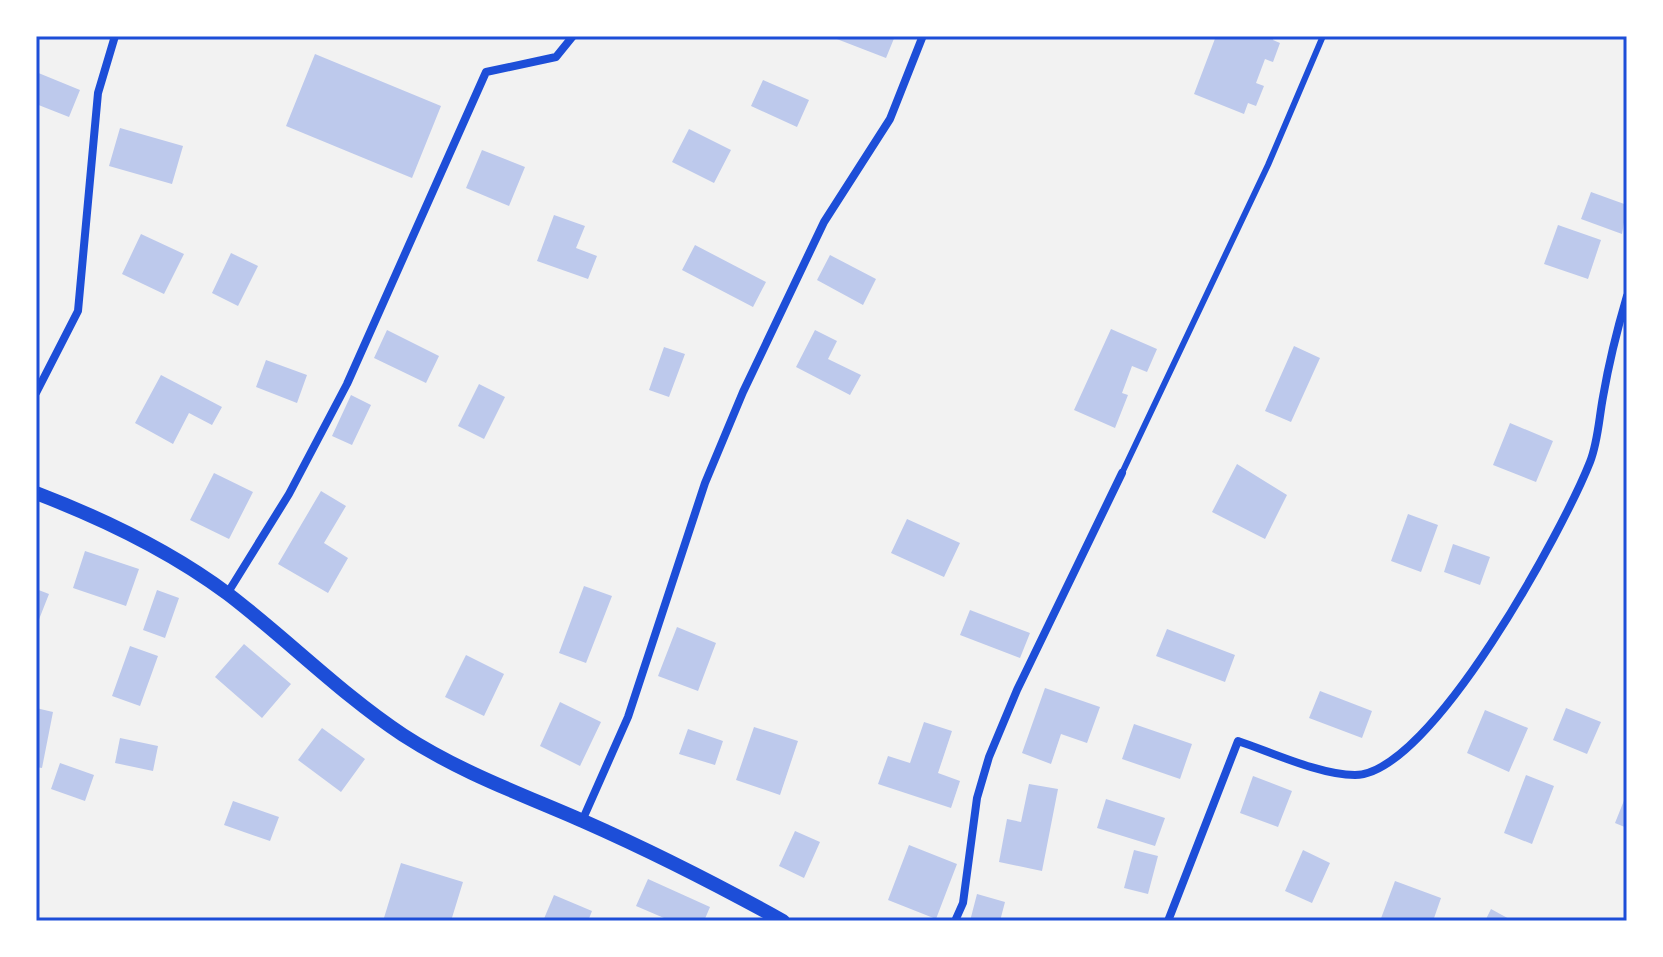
<svg xmlns="http://www.w3.org/2000/svg" width="1663" height="957" font-family="'Asap Condensed',sans-serif">
	<style>
		.building { fill: #bdc9ec }
		.lines { fill: none; stroke-linecap: round; stroke-linejoin: round }
		.service { stroke: #1d4ed8; stroke-width: 6 }
		.minor { stroke: #1d4ed8; stroke-width: 8 }
		.tertiary { stroke: #1d4ed8; stroke-width: 14 }
		.neatline { fill: none; stroke: #1d4ed8; stroke-width: 3 }
	</style>
	<rect width="100%" height="100%" fill="#f2f2f2"/>
	<path class="building" d="M 829,36 L 895,36 L 886,58 Z
		M 1216,36 L 1274,36 L 1273,40 L 1280,43 L 1273,62 L 1265,59 L 1256,83 L 1264,86 L 1256,106 L 1248,103 L 1244,114 L 1194,94 Z
		M 315,54 L 441,106 L 412,178 L 286,126 Z
		M 36,72 L 80,90 L 69,117 L 36,104 Z
		M 763,80 L 809,100 L 797,127 L 751,106 Z
		M 120,128 L 183,146 L 172,184 L 109,166 Z
		M 689,129 L 731,150 L 714,183 L 672,162 Z
		M 482,150 L 525,167 L 509,206 L 466,188 Z
		M 1591,192 L 1627,205 L 1622,234 L 1581,219 Z
		M 554,215 L 585,226 L 576,248 L 597,256 L 588,279 L 537,261 Z
		M 1558,225 L 1601,240 L 1588,279 L 1544,264 Z
		M 141,234 L 184,254 L 164,294 L 122,274 Z
		M 695,245 L 766,282 L 753,307 L 682,270 Z
		M 231,253 L 258,266 L 238,306 L 212,293 Z
		M 830,255 L 876,279 L 863,305 L 817,280 Z
		M 1111,329 L 1157,349 L 1147,372 L 1132,366 L 1122,393 L 1128,395 L 1115,428 L 1074,410 Z
		M 387,330 L 439,356 L 426,383 L 374,358 Z
		M 815,330 L 837,341 L 828,359 L 861,375 L 850,395 L 796,367 Z
		M 1294,346 L 1320,358 L 1291,422 L 1265,411 Z
		M 664,347 L 685,354 L 669,397 L 649,390 Z
		M 266,360 L 307,375 L 297,403 L 256,387 Z
		M 161,375 L 222,407 L 212,425 L 189,413 L 173,444 L 135,423 Z
		M 479,384 L 505,397 L 484,439 L 458,426 Z
		M 351,395 L 371,405 L 352,445 L 332,436 Z
		M 1510,423 L 1553,441 L 1536,482 L 1493,465 Z
		M 1237,464 L 1287,495 L 1265,539 L 1212,512 Z
		M 214,473 L 253,492 L 229,539 L 190,520 Z
		M 321,491 L 346,506 L 324,543 L 348,558 L 328,593 L 278,564 Z
		M 1408,514 L 1438,525 L 1421,572 L 1391,561 Z
		M 907,519 L 960,543 L 944,577 L 891,553 Z
		M 1453,544 L 1490,557 L 1480,585 L 1444,572 Z
		M 85,551 L 139,569 L 126,606 L 73,588 Z
		M 584,586 L 612,596 L 586,663 L 559,653 Z
		M 36,589 L 49,594 L 36,627 Z
		M 157,590 L 179,598 L 165,638 L 143,630 Z
		M 970,610 L 1030,633 L 1020,658 L 960,635 Z
		M 677,627 L 716,643 L 698,691 L 658,676 Z
		M 1167,629 L 1235,655 L 1225,682 L 1156,656 Z
		M 244,644 L 291,684 L 262,718 L 215,677 Z
		M 130,646 L 158,656 L 140,706 L 112,696 Z
		M 466,655 L 504,674 L 484,716 L 445,697 Z
		M 1045,688 L 1100,707 L 1087,743 L 1061,734 L 1051,764 L 1022,753 Z
		M 1320,691 L 1372,711 L 1362,738 L 1309,718 Z
		M 560,702 L 601,722 L 580,766 L 540,746 Z
		M 36,708 L 53,712 L 42,768 L 36,767 Z
		M 1566,708 L 1601,722 L 1587,754 L 1553,740 Z
		M 1485,710 L 1528,728 L 1509,772 L 1467,753 Z
		M 924,722 L 952,731 L 938,773 L 960,781 L 951,808 L 878,784 L 888,756 L 910,763 Z
		M 1134,724 L 1192,744 L 1180,779 L 1122,759 Z
		M 754,727 L 798,741 L 780,795 L 736,780 Z
		M 322,728 L 365,759 L 341,792 L 298,760 Z
		M 688,729 L 723,741 L 715,765 L 679,754 Z
		M 120,738 L 158,746 L 153,771 L 115,763 Z
		M 60,763 L 94,775 L 85,801 L 51,789 Z
		M 1526,775 L 1554,786 L 1532,844 L 1504,833 Z
		M 1253,776 L 1292,791 L 1278,827 L 1240,813 Z
		M 1029,784 L 1058,789 L 1042,871 L 999,862 L 1007,819 L 1021,822 Z
		M 1627,793 L 1627,828 L 1615,823 Z
		M 1106,799 L 1165,818 L 1155,846 L 1097,828 Z
		M 233,801 L 279,817 L 270,841 L 224,825 Z
		M 795,831 L 820,842 L 804,878 L 779,866 Z
		M 909,845 L 957,864 L 936,919 L 888,900 Z
		M 1134,850 L 1158,856 L 1148,894 L 1124,888 Z
		M 1303,850 L 1330,863 L 1312,903 L 1285,891 Z
		M 401,863 L 463,882 L 451,921 L 383,921 Z
		M 648,879 L 710,907 L 704,921 L 671,921 L 636,906 Z
		M 1395,881 L 1441,898 L 1433,921 L 1380,921 Z
		M 977,894 L 1005,902 L 1000,921 L 970,921 Z
		M 554,895 L 592,911 L 588,921 L 543,921 Z
		M 1491,909 L 1513,921 L 1485,921 Z"/>
	<g class="lines">
		<path class="service" d="M 1122,473 L 1268,165 L 1323,36"/>
		<path class="minor" d="M 36,393 L 78,311 L 98,93 L 115,36
			M 227,594 L 289,494 L 347,384 L 486,72 L 556,57 L 573,36
			M 582,821 L 628,717 L 705,483 L 743,392 L 824,222 L 890,119 L 922,38
			M 955,921 L 963,903 L 977,798 L 989,757 L 1017,690 L 1122,473
			M 1168,921 L 1238,741 C 1271,752 1320,775 1355,775 C 1431,775 1564,528 1590,462 C 1598,442 1599,418 1603,397 C 1609,362 1617,330 1627,296"/>
		<path class="tertiary" d="M 36,493 C 104,519 169,550 228,594 C 287,639 341,694 403,735 C 460,772 521,794 583,821 C 651,851 718,885 783,921"/>
	</g>
	<rect width="1663" height="957" fill="none" stroke="#ffffff" stroke-width="76"/>
	<rect x="38" y="38" width="1587" height="881" class="neatline"/>
</svg>
